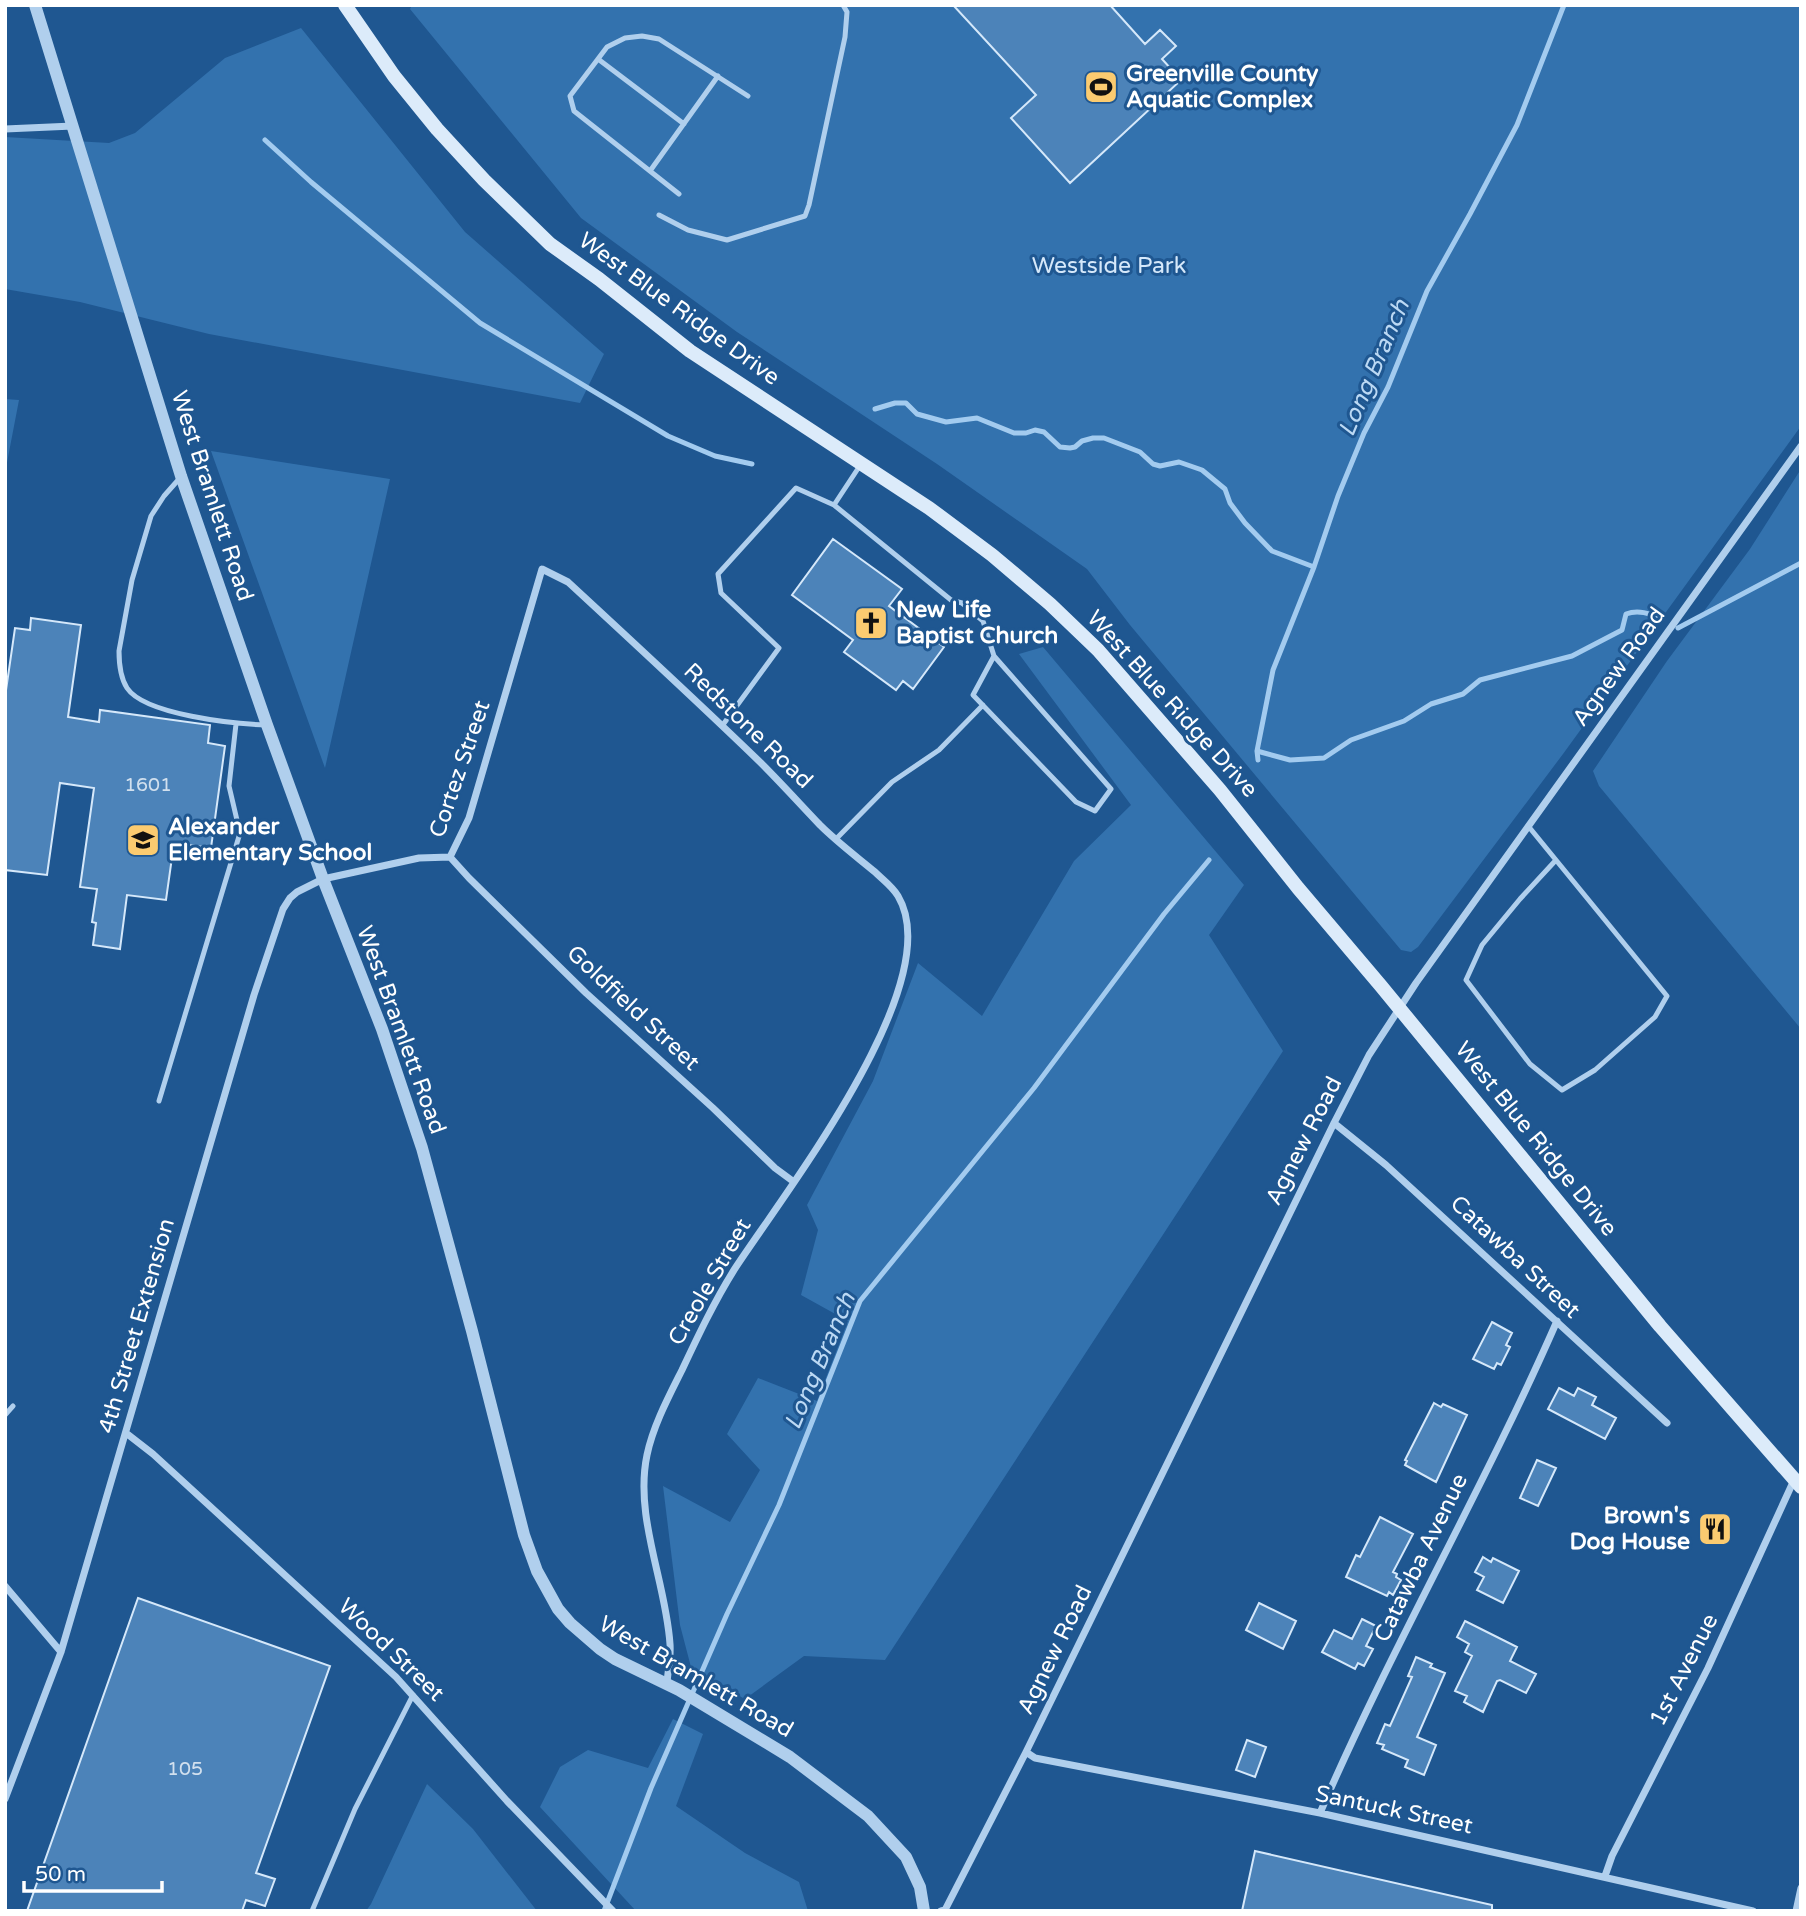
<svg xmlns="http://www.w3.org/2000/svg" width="1806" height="1916" font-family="'Varela Round',sans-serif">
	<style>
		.green { fill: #3372ae }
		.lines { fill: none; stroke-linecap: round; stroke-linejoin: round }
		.stream { stroke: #a3cbef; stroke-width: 5 }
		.building { fill: #4c83b9; stroke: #d5e8fa; stroke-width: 2 }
		.service { stroke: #b0cfed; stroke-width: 5 }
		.minor { stroke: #b0cfed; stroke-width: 7 }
		.tertiary { stroke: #b0cfed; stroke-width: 12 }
		.secondary { stroke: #dcebfa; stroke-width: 14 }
		.labels { text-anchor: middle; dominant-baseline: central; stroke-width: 6; stroke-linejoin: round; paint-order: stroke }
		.number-label { font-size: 19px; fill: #d2e0ee }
		.poi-label { font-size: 23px; font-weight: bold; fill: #fff; stroke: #1f5791; text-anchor: start }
		.park-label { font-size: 23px; fill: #d5e8fa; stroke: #1f5791 }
		.street-label { font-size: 23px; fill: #fff; stroke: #1f5791 }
		.water-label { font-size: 24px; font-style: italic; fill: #bcd9f4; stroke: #1f5791 }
	</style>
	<rect width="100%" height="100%" fill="#1f5791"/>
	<path class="green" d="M 412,5 L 1801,5 L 1801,426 L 1563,754 L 1418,947 L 1411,952 L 1401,950 L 1130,625 L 1087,569 L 937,464 L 737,332 L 581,218 L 410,9 Z
		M 301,28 L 465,232 L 604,354 L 580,403 L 209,334 L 80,302 L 5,289 L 5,137 L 109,143 L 135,133 L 225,58 Z
		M 5,399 L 19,400 L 5,473 Z
		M 211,451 L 390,479 L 325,768 Z
		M 1801,469 L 1801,1029 L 1599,786 L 1593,771 L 1667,661 L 1750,549 Z
		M 1043,647 L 1244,885 L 1209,935 L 1283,1051 L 885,1660 L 804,1656 L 745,1699 L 692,1671 L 680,1625 L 663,1486 L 730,1522 L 760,1470 L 727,1434 L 758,1378 L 817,1401 L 848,1321 L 801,1295 L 818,1230 L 807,1205 L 873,1081 L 918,963 L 982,1016 L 1074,861 L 1131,805 L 1019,654 Z
		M 673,1719 L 703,1734 L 676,1806 L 745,1853 L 799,1882 L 808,1911 L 636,1911 L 540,1807 L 560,1767 L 588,1750 L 648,1768 Z
		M 427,1784 L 473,1829 L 537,1911 L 366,1911 L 371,1904 Z"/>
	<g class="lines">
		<path class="stream" d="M 265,140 L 311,182 L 480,323 L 668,436 L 715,456 L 752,464
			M 875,409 L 895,403 L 906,403 L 917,414 L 946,422 L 977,418 L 1014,433 L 1026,433 L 1035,430 L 1044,432 L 1060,447 L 1070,448 L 1075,447 L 1082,441 L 1093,438 L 1104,438 L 1140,452 L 1153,464 L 1160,466 L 1179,462 L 1202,470 L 1225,489 L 1230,503 L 1245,523 L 1272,551 L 1314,567
			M 1678,628 L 1801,563
			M 1257,751 L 1290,760 L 1324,758 L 1351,740 L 1404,721 L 1431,704 L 1463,694 L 1480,680 L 1572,656 L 1622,630 L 1626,614 C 1639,609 1650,614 1662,619
			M 1258,760 L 1257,751 L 1273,670 L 1314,567 L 1338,496 L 1364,433 L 1388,387 L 1427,291 L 1470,214 L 1517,125 L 1564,5
			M 604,1911 L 651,1788 L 727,1614 L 779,1505 L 860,1301 L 1034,1088 L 1164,914 L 1209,860"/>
	</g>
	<path class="building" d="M 953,5 L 1110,5 L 1145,44 L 1160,30 L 1176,46 L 1162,59 L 1181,80 L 1070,183 L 1011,118 L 1036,95 Z
		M 833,539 L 902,589 L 889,606 L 944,647 L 913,689 L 903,681 L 896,690 L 844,652 L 853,640 L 792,595 Z
		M 31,618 L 81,625 L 68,717 L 99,722 L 100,710 L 210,725 L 208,743 L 225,746 L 211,848 L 174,843 L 166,900 L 127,895 L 120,949 L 93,945 L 96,923 L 92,922 L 97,889 L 80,887 L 94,788 L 60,783 L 47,875 L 5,870 L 5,697 L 15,628 L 30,630 Z
		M 1492,1322 L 1512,1333 L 1506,1345 L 1510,1347 L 1501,1365 L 1497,1363 L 1494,1369 L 1473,1359 Z
		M 1559,1388 L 1574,1396 L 1578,1388 L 1596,1397 L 1592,1405 L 1616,1418 L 1605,1439 L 1548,1409 Z
		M 1434,1403 L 1441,1407 L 1443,1404 L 1467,1415 L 1436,1482 L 1405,1465 L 1407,1461 L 1405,1460 Z
		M 1537,1460 L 1556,1468 L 1538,1506 L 1520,1498 Z
		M 1380,1517 L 1413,1534 L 1393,1572 L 1397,1574 L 1396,1577 L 1401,1580 L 1393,1595 L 1389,1592 L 1387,1596 L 1346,1577 L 1356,1555 L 1360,1557 Z
		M 1483,1557 L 1491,1562 L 1493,1558 L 1519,1571 L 1503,1603 L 1477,1590 L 1484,1577 L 1475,1572 Z
		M 138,1598 L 330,1666 L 256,1873 L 275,1879 L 265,1906 L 246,1900 L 242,1911 L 27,1911 Z
		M 1259,1603 L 1296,1621 L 1283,1649 L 1246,1630 Z
		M 1362,1619 L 1376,1626 L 1366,1646 L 1373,1649 L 1364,1666 L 1358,1663 L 1355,1669 L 1322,1652 L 1334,1630 L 1352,1639 Z
		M 1465,1621 L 1517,1647 L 1510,1661 L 1536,1674 L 1526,1693 L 1500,1680 L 1497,1681 L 1483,1712 L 1464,1702 L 1467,1696 L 1455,1691 L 1472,1656 L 1465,1652 L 1469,1644 L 1457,1637 Z
		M 1416,1657 L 1432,1664 L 1430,1667 L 1445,1673 L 1417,1737 L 1436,1745 L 1424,1775 L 1405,1767 L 1408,1760 L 1382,1749 L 1384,1745 L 1377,1743 L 1385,1724 L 1390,1726 L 1412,1677 L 1408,1676 Z
		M 1247,1740 L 1266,1747 L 1255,1777 L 1236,1770 Z
		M 1255,1851 L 1492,1905 L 1492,1911 L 1242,1911 Z"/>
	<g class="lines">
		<path class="service" d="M 598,59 L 684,124
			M 650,171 L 718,76
			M 679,194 L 574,111 L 570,96 L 607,47 L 625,38 L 642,36 L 659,39 L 748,96
			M 659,215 L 688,230 L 727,240 L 805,216 L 809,205 L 845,37 L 847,12 L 843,5
			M 179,479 L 164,496 L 151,516 L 132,580 L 119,651 C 119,663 120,677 127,688 C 145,715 235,724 267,725
			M 834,505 L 861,464
			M 722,726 L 779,648 L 721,593 L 718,574 L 796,488 L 834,505 L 951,600 L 962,603 L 983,621 L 994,656 L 1111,789 L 1095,811 L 1076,802 L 973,695 L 994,656
			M 1529,827 L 1667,996 L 1655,1017 L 1595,1070 L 1562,1090 L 1530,1064 L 1466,980 L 1482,945 L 1520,899 L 1556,860
			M 836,839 L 892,782 L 939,750 L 983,705
			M 159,1101 L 240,833 L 229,786 L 236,724
			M 5,1415 L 13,1406
			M 312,1911 L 355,1809 L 413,1695"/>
		<path class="minor" d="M 5,129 L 73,126
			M 450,857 L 469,878 L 586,993 L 713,1108 L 775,1168 L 794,1182
			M 1334,1123 L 1386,1165 L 1667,1423
			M 126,1433 L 153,1454 L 396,1677 L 507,1801 L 613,1911
			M 5,1586 L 61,1652
			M 1026,1752 L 1035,1758 L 1320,1813 L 1753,1911
			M 5,1799 L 61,1652 L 254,995 L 283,909 L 290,898 L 297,892 L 323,879 L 419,858 L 450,857 L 469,818 L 542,569 L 568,582 C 633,642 698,702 761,763 C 781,783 800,804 820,825 C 837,842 857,857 875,872 C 883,880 892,886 898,896 C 950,983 782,1196 734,1270 C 714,1302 698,1336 682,1370 C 669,1396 653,1426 647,1455 C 634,1517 666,1582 670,1644 C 671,1657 668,1670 667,1683
			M 1320,1813 C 1392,1646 1484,1488 1557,1321
			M 1605,1876 L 1612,1856 L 1708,1668 L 1794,1480
			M 941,1911 L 945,1910 L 1026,1752 L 1334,1123 L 1369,1055 L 1416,983 L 1801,446
			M 1796,1911 L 1801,1888"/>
		<path class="tertiary" d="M 35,5 L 181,476 L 267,725 L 323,879 L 382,1029 L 422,1148 L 472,1331 L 524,1535 L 537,1571 L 558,1609 L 570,1623 L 600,1649 L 615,1659 L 679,1690 L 790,1757 L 868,1816 L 906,1857 L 920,1887 L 924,1911"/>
		<path class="secondary" d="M 345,5 L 394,76 L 437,129 L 484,180 L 550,244 L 599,279 L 690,351 L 929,508 L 992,555 L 1050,604 L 1098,650 L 1220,790 L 1298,888 L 1381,986 L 1660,1326 L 1801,1487"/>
	</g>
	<defs>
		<g id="stadium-square" transform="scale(1.75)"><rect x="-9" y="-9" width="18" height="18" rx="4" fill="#fbcb70" stroke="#1f5791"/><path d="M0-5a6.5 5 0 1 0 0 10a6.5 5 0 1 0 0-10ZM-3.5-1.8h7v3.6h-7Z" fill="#111"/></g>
		<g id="church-square" transform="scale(1.75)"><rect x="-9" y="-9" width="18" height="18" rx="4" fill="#fbcb70" stroke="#1f5791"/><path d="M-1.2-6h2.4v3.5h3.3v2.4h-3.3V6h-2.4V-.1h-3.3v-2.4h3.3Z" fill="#111"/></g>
		<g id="school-square" transform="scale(1.75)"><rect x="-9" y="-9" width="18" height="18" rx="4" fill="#fbcb70" stroke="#1f5791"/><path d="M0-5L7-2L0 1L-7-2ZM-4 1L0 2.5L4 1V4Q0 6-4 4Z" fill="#111"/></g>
		<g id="restaurant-square" transform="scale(1.75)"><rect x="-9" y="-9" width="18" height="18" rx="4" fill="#fbcb70" stroke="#1f5791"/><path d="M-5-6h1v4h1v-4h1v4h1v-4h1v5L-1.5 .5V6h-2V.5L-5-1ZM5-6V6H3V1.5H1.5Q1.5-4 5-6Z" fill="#111"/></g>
	</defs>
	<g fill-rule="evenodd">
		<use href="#stadium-square" x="1101" y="87"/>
		<use href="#church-square" x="871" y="623"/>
		<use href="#school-square" x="143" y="840"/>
		<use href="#restaurant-square" x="1715" y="1529"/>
	</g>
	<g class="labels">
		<g class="number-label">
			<text x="148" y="785">1601</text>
			<text x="185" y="1769">105</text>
		</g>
		<g class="poi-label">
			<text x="1126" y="74">Greenville County<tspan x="1126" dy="26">Aquatic Complex</tspan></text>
			<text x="896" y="610">New Life<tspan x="896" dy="26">Baptist Church</tspan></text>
			<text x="168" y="827">Alexander<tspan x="168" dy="26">Elementary School</tspan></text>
			<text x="1690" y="1516" text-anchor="end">Brown's<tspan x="1690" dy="26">Dog House</tspan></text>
		</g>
		<g class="park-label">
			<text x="1109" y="266">Westside Park</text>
		</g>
		<g class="street-label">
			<text transform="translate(679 309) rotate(36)">West Blue Ridge Drive</text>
			<text transform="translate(212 496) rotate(72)">West Bramlett Road</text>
			<text transform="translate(1619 667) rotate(-54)">Agnew Road</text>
			<text transform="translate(1172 704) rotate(48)">West Blue Ridge Drive</text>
			<text transform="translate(748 726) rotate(44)">Redstone Road</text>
			<text transform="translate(460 769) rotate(-71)">Cortez Street</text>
			<text transform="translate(633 1008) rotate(43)">Goldfield Street</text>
			<text transform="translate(401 1030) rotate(70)">West Bramlett Road</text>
			<text transform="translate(1536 1139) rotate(51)">West Blue Ridge Drive</text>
			<text transform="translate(1304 1141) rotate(-63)">Agnew Road</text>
			<text transform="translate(1515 1257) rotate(43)">Catawba Street</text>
			<text transform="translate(710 1282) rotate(-60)">Creole Street</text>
			<text transform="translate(137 1326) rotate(-74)">4th Street Extension</text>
			<text transform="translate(1421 1558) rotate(-64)">Catawba Avenue</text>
			<text transform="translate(391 1650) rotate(44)">Wood Street</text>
			<text transform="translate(1055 1650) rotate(-64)">Agnew Road</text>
			<text transform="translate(1684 1670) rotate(-63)">1st Avenue</text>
			<text transform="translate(696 1677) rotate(30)">West Bramlett Road</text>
			<text transform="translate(1394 1810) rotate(12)">Santuck Street</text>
		</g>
		<g class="water-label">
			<text transform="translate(1374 368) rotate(-67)">Long Branch</text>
			<text transform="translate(820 1361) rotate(-67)">Long Branch</text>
		</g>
	</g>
	<rect width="1806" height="1916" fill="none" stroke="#ffffff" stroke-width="14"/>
	<path d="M24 1881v10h138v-10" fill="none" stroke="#ffffff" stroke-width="3.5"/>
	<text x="35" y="1881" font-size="21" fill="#ffffff" stroke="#1f5791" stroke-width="5" paint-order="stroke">50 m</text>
</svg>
